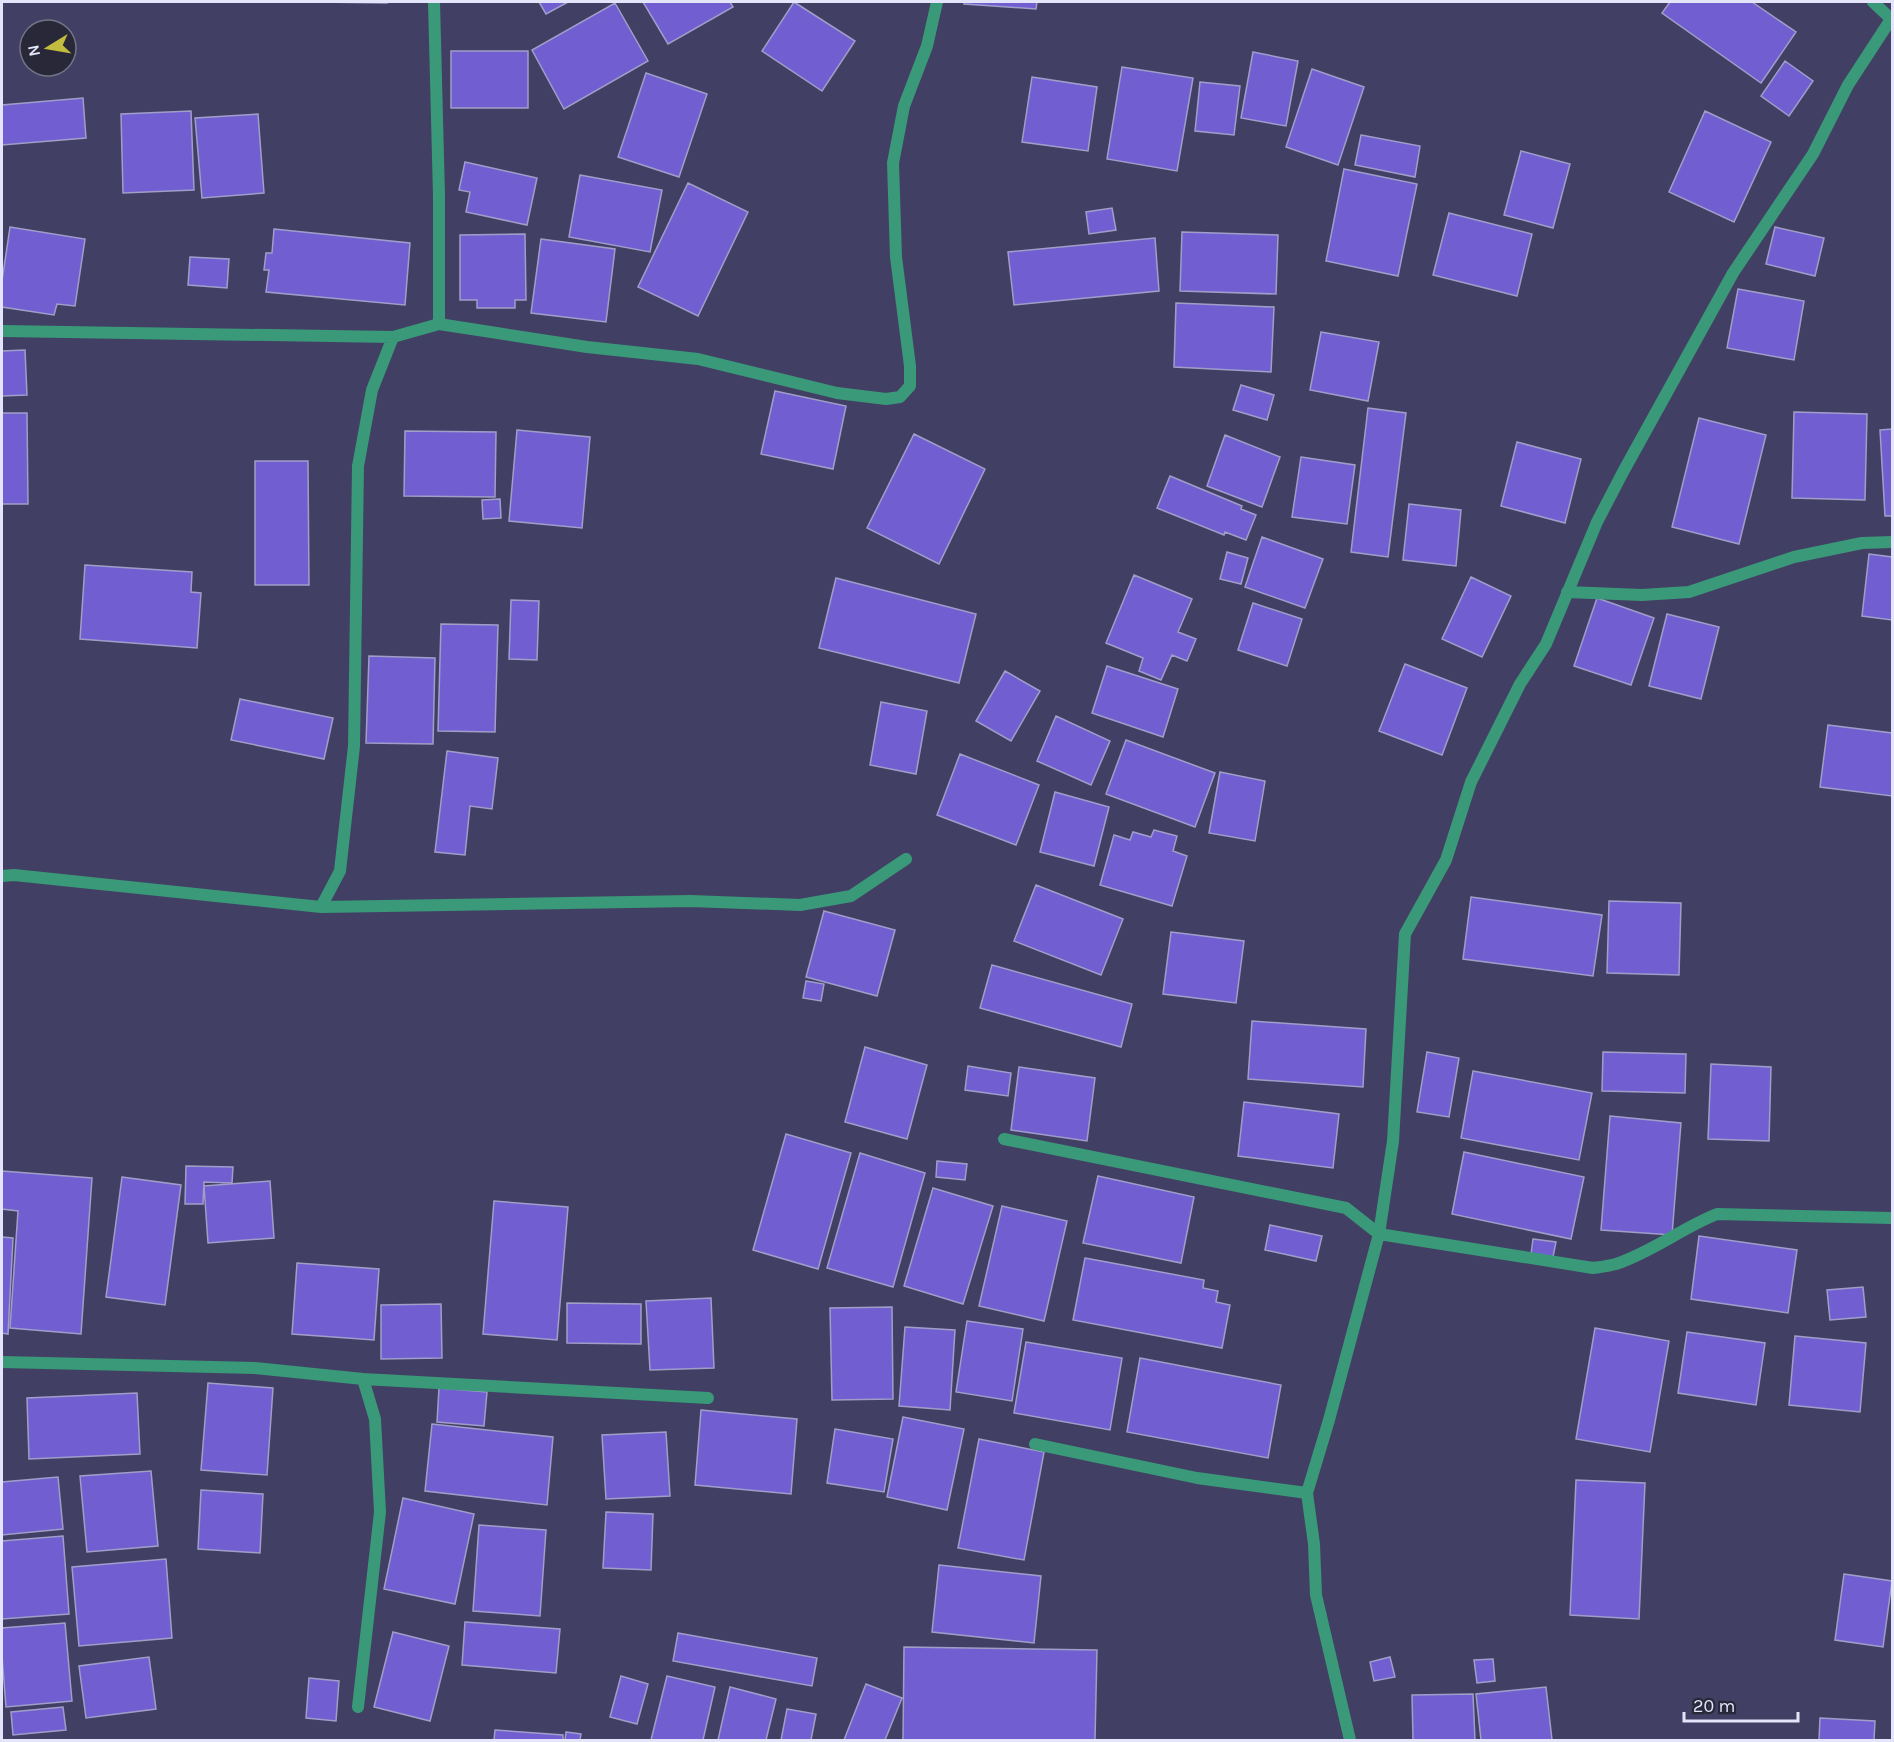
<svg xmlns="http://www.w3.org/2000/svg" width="1894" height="1742" font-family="Karla,sans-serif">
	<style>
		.building { fill: #715fd2; stroke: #a09ec9; stroke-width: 1.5 }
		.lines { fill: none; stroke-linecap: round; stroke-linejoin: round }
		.minor { stroke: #3a9978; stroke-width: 12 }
	</style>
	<rect width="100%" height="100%" fill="#423f64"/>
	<path class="building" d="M 317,2 L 387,2 L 387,3 Z
		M 539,2 L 568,2 L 546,14 Z
		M 643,2 L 730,2 L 733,7 L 668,44 Z
		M 794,2 L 855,41 L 822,91 L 762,51 Z
		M 964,2 L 1037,2 L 1036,9 L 964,4 Z
		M 1670,2 L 1752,2 L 1796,32 L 1761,83 L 1662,13 Z
		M 615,3 L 648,61 L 564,109 L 532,50 Z
		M 451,51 L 528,51 L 528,108 L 451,108 Z
		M 1253,52 L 1298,61 L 1286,126 L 1241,118 Z
		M 1785,61 L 1813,81 L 1789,116 L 1761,96 Z
		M 1122,67 L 1193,78 L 1177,171 L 1107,159 Z
		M 1312,69 L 1364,87 L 1338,165 L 1286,147 Z
		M 646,73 L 707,94 L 679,177 L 618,157 Z
		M 1032,77 L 1097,87 L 1088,151 L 1022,142 Z
		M 1200,82 L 1240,86 L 1234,135 L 1195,131 Z
		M 83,98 L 86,138 L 2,145 L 2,105 Z
		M 191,111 L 194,190 L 123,193 L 121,114 Z
		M 1705,111 L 1771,142 L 1734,222 L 1669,192 Z
		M 258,114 L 264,193 L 202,198 L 195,118 Z
		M 1361,135 L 1420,146 L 1415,177 L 1355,165 Z
		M 1521,151 L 1570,164 L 1553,228 L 1504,215 Z
		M 465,162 L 537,178 L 527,225 L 466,212 L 470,192 L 459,190 Z
		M 1344,169 L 1417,184 L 1398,276 L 1326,261 Z
		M 580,175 L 662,190 L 650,252 L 569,237 Z
		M 688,183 L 748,212 L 698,316 L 638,287 Z
		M 1112,208 L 1116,230 L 1089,234 L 1086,212 Z
		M 1449,213 L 1532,234 L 1517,296 L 1433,275 Z
		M 10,227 L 85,239 L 75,306 L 57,304 L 54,315 L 2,307 L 2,281 Z
		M 1775,227 L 1824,238 L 1815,276 L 1766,264 Z
		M 274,229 L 410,243 L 405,305 L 266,292 L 269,270 L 264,270 L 266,253 L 272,253 Z
		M 1182,232 L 1278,235 L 1276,294 L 1180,291 Z
		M 525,234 L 526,300 L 515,300 L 515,308 L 477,308 L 477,300 L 460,300 L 460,235 Z
		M 1155,238 L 1159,291 L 1014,305 L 1008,252 Z
		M 541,239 L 615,249 L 606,322 L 531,313 Z
		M 190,257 L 229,259 L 227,288 L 188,285 Z
		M 1738,289 L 1804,301 L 1794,360 L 1727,348 Z
		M 1176,303 L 1274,307 L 1271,372 L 1174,367 Z
		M 1321,332 L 1379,342 L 1368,401 L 1310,390 Z
		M 25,350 L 27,395 L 2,396 L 2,351 Z
		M 1241,385 L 1274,395 L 1267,420 L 1233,410 Z
		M 775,391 L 846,406 L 833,469 L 761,454 Z
		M 1368,408 L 1406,413 L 1388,557 L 1351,552 Z
		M 1794,412 L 1867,414 L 1865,500 L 1792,498 Z
		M 2,413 L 27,413 L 28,504 L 2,504 Z
		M 1699,418 L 1766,435 L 1739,544 L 1672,527 Z
		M 1892,429 L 1892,516 L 1885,516 L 1880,430 Z
		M 517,430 L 590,437 L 582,528 L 509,521 Z
		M 405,431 L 496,432 L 495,497 L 404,496 Z
		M 914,434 L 985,469 L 939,564 L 867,528 Z
		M 1225,435 L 1280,457 L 1262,507 L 1207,486 Z
		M 1517,442 L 1581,459 L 1565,523 L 1501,506 Z
		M 1301,457 L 1355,465 L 1347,524 L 1292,517 Z
		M 255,461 L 308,461 L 309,585 L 255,585 Z
		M 1170,476 L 1242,506 L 1241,509 L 1256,515 L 1246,540 L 1225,532 L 1224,535 L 1157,508 Z
		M 500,499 L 501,518 L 483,519 L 482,500 Z
		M 1409,504 L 1461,510 L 1456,566 L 1403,560 Z
		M 1262,537 L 1323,559 L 1305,608 L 1245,587 Z
		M 1227,552 L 1248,558 L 1241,584 L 1220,579 Z
		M 1869,554 L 1892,557 L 1892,620 L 1862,616 Z
		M 85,565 L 192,572 L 191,592 L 201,593 L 197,648 L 80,639 Z
		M 1134,575 L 1192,599 L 1178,632 L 1196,639 L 1187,661 L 1172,655 L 1161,680 L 1139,671 L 1143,658 L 1106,643 Z
		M 1471,577 L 1511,596 L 1482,657 L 1442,639 Z
		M 836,578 L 976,614 L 959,683 L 819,648 Z
		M 1597,598 L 1654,618 L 1631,685 L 1574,666 Z
		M 511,600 L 539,601 L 537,660 L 509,659 Z
		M 1253,603 L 1302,619 L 1287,666 L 1238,650 Z
		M 1667,614 L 1719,627 L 1701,699 L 1649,686 Z
		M 441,624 L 498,625 L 495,732 L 438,731 Z
		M 369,656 L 435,658 L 433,744 L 366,743 Z
		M 1405,664 L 1467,688 L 1442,755 L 1379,731 Z
		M 1107,666 L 1178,689 L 1163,737 L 1092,713 Z
		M 1005,671 L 1040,691 L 1011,741 L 976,721 Z
		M 240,699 L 333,718 L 324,759 L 231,740 Z
		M 881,702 L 927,711 L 916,774 L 870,765 Z
		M 1056,716 L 1110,741 L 1091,785 L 1037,761 Z
		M 1828,725 L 1892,733 L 1892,796 L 1820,787 Z
		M 1126,740 L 1215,773 L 1195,827 L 1106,794 Z
		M 447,751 L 498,758 L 492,809 L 470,806 L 465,855 L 435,852 Z
		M 960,754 L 1039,785 L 1016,845 L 937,815 Z
		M 1220,772 L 1265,781 L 1255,841 L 1209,833 Z
		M 1055,792 L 1109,807 L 1094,866 L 1040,852 Z
		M 1154,830 L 1177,836 L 1173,851 L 1187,856 L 1172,906 L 1100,885 L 1114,835 L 1130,840 L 1133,832 L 1151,837 Z
		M 1036,885 L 1123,919 L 1101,975 L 1014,941 Z
		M 1471,897 L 1602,915 L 1593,976 L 1463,959 Z
		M 1609,901 L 1681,903 L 1679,975 L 1607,973 Z
		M 824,911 L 895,930 L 877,996 L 806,977 Z
		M 1171,932 L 1244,941 L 1236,1003 L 1163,994 Z
		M 992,965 L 1132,1004 L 1121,1047 L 980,1008 Z
		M 806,981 L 824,984 L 821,1001 L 803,998 Z
		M 1252,1021 L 1366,1029 L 1363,1087 L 1248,1079 Z
		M 865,1047 L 927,1065 L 907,1139 L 845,1122 Z
		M 1427,1052 L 1459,1058 L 1449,1117 L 1417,1112 Z
		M 1603,1052 L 1686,1054 L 1685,1093 L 1602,1091 Z
		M 1711,1064 L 1771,1067 L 1769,1141 L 1708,1139 Z
		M 968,1066 L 1011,1073 L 1008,1096 L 965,1090 Z
		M 1019,1067 L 1095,1078 L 1087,1141 L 1011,1130 Z
		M 1473,1071 L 1592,1093 L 1579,1160 L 1461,1138 Z
		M 1244,1102 L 1339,1114 L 1333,1168 L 1238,1156 Z
		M 1610,1116 L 1681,1123 L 1672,1235 L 1601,1230 Z
		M 786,1134 L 851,1153 L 818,1269 L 753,1250 Z
		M 1464,1152 L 1584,1177 L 1571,1239 L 1452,1214 Z
		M 860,1153 L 925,1173 L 893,1287 L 827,1268 Z
		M 937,1161 L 967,1164 L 965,1180 L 936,1177 Z
		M 186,1166 L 233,1167 L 232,1183 L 204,1182 L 203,1204 L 185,1204 Z
		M 2,1171 L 92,1178 L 81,1334 L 10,1328 L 18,1211 L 2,1209 Z
		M 1098,1176 L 1194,1197 L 1181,1263 L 1083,1243 Z
		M 122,1177 L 181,1185 L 165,1305 L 106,1297 Z
		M 270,1181 L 274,1238 L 208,1243 L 204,1186 Z
		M 933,1188 L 993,1206 L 963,1304 L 904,1286 Z
		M 494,1201 L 568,1207 L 557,1340 L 483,1334 Z
		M 1002,1206 L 1067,1221 L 1044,1321 L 979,1306 Z
		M 1270,1225 L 1322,1236 L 1316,1261 L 1265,1250 Z
		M 1699,1236 L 1797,1250 L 1788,1313 L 1691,1299 Z
		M 2,1237 L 13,1238 L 8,1334 L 2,1333 Z
		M 1533,1239 L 1556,1242 L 1553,1257 L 1531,1254 Z
		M 1085,1258 L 1204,1280 L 1203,1288 L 1218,1291 L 1216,1302 L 1230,1305 L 1222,1348 L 1073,1320 Z
		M 297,1263 L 379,1269 L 374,1340 L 292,1334 Z
		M 1863,1287 L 1866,1317 L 1830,1320 L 1827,1290 Z
		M 711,1298 L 714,1368 L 650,1370 L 646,1301 Z
		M 567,1303 L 641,1304 L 641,1344 L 567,1343 Z
		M 441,1304 L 442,1358 L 381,1359 L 381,1305 Z
		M 892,1307 L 893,1399 L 832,1400 L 830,1308 Z
		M 967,1321 L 1023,1329 L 1012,1401 L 956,1392 Z
		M 905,1327 L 955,1330 L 950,1410 L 899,1406 Z
		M 1595,1328 L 1669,1341 L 1650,1452 L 1576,1439 Z
		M 1687,1332 L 1765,1343 L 1756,1405 L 1678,1393 Z
		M 1795,1336 L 1866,1343 L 1860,1412 L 1789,1405 Z
		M 1026,1342 L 1122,1358 L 1110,1430 L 1014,1413 Z
		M 1140,1358 L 1281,1385 L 1268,1458 L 1127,1432 Z
		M 208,1383 L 273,1388 L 267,1475 L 201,1470 Z
		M 439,1388 L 487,1392 L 484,1426 L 437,1422 Z
		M 137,1393 L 140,1454 L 29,1459 L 27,1398 Z
		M 701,1410 L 797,1419 L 791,1494 L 695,1485 Z
		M 903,1417 L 964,1429 L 947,1510 L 887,1497 Z
		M 432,1424 L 553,1437 L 547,1505 L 425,1491 Z
		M 835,1429 L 893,1439 L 884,1492 L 827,1483 Z
		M 666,1432 L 670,1496 L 606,1499 L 602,1435 Z
		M 979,1439 L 1044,1452 L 1024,1560 L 958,1548 Z
		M 151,1471 L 158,1546 L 87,1552 L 80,1476 Z
		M 58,1477 L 63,1529 L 2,1535 L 2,1482 Z
		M 1576,1480 L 1645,1483 L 1639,1619 L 1570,1615 Z
		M 201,1490 L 263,1494 L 260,1553 L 198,1549 Z
		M 403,1498 L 474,1514 L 455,1604 L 384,1589 Z
		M 606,1512 L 653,1514 L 651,1570 L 603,1568 Z
		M 479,1525 L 546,1530 L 540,1616 L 473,1611 Z
		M 63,1536 L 69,1614 L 2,1619 L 2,1541 Z
		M 166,1559 L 172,1638 L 79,1646 L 72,1567 Z
		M 939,1565 L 1041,1576 L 1034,1643 L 932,1632 Z
		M 1844,1574 L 1892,1581 L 1883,1647 L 1835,1640 Z
		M 465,1622 L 560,1629 L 556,1673 L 462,1665 Z
		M 65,1623 L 72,1701 L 6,1707 L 2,1656 L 2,1628 Z
		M 393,1632 L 449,1646 L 430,1721 L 374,1707 Z
		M 678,1633 L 817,1658 L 812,1686 L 673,1661 Z
		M 904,1647 L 1097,1650 L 1095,1740 L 903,1740 Z
		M 149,1657 L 156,1709 L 86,1718 L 79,1666 Z
		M 1390,1657 L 1395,1677 L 1374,1681 L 1370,1662 Z
		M 1493,1659 L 1495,1681 L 1477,1683 L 1474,1660 Z
		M 621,1676 L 648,1684 L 637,1724 L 610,1717 Z
		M 667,1676 L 715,1687 L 703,1740 L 651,1740 Z
		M 309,1678 L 339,1681 L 336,1721 L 306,1718 Z
		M 866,1684 L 902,1698 L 885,1740 L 844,1740 Z
		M 730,1687 L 776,1699 L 766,1740 L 718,1740 Z
		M 1546,1687 L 1552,1740 L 1481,1740 L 1476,1694 Z
		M 1473,1694 L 1475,1740 L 1413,1740 L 1412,1695 Z
		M 63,1707 L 66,1730 L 13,1735 L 11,1712 Z
		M 787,1709 L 816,1714 L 811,1740 L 781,1740 Z
		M 1820,1718 L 1875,1721 L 1874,1740 L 1819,1740 Z
		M 495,1730 L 563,1735 L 563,1740 L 494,1740 Z
		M 566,1732 L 581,1734 L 580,1740 L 565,1740 Z"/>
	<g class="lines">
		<path class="minor" d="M 439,324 L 587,347 L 698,359 L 837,393 L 886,399 L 900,397 L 910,386 L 910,366 L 896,257 L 893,163 L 904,106 L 927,46 L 937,2
			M 2,331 L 393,337
			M 1567,592 L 1642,595 L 1689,592 L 1794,557 L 1862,543 L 1892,542
			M 2,876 L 14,875 L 321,907 L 340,871 L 354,746 L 358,466 L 372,390 L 393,337 L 439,324 L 439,196 L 434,2
			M 321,907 L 691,901 L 800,905 L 851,896 L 906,859
			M 1004,1139 L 1346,1208 L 1379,1234 L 1593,1268 C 1600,1267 1609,1266 1616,1264 C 1652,1252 1682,1228 1717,1214 L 1892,1218
			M 2,1362 L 255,1368 L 363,1379 L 375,1419 L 380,1512 L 358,1707
			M 363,1379 L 708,1398
			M 1035,1444 L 1197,1478 L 1307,1493
			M 1350,1740 L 1316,1595 L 1314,1544 L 1307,1493 L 1329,1420 L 1379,1234 L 1393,1141 L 1405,934 L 1446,860 L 1471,782 L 1520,684 L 1546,644 L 1597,522 L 1623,472 L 1733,273 L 1813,154 L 1848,85 L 1891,19 L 1873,2"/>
	</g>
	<rect width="1894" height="1742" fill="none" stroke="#e4e4fb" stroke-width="6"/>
	<g transform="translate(48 48) rotate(259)"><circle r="28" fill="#292839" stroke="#747387" stroke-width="1.5"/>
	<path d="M0-4.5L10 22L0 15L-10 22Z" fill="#c3bd3f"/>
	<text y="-9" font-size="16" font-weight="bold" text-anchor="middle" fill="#e4e4fb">N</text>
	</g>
	<path d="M1684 1712v9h114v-9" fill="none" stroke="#e4e4fb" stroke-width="3"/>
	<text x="1693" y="1712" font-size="18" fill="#e4e4fb" stroke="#292839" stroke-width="4.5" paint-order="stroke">20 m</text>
</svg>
